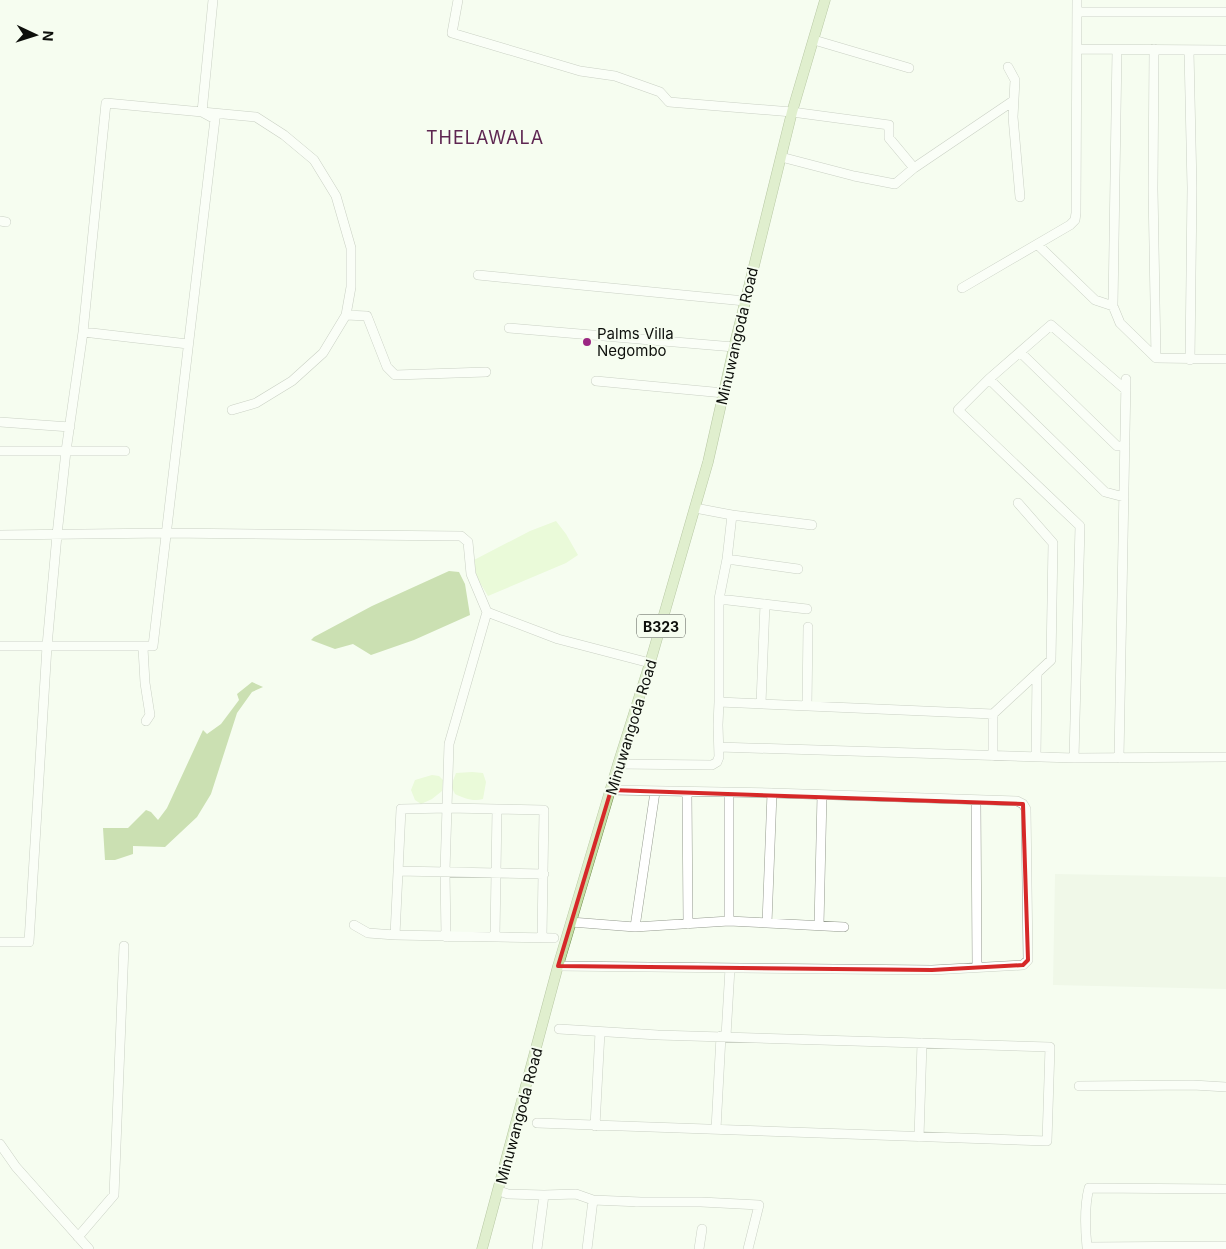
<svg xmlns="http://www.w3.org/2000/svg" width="1226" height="1249" font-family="Inter,sans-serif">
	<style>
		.built { fill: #e8f1de }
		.green { fill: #dbf5bc }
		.water { fill: #97bc66 }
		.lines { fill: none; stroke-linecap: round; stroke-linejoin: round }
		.minor-casing { stroke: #959b8f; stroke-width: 10 }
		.major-casing { stroke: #6c8747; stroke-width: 11 }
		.minor { stroke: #fff; stroke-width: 9 }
		.major { stroke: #c5dda4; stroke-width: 10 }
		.marked { fill: none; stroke: #d62828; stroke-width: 4; stroke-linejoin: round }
		.poi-dot { fill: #9b2783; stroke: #f6fdf0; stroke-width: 2 }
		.labels { text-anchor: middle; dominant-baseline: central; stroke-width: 4; stroke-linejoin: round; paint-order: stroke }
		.shield { fill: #f6fdf0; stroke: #535650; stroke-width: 1 }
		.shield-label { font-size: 14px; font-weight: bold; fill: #0d0f0b }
		.poi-label { font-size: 15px; fill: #0d0f0b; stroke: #f6fdf0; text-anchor: start }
		.street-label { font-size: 15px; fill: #0d0f0b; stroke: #f6fdf0 }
		.quarter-label { font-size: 18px; letter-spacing: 1px; fill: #5e2651; stroke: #f6fdf0 }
	</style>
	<rect width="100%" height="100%" fill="#f6fdf0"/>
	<path class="built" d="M 1055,874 L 1226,877 L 1226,989 L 1053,985 Z"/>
	<path class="green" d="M 556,521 L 566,534 L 578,555 L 566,563 L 488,596 L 479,581 L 475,580 L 474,560 L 530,531 Z
		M 472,772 L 483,773 L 486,782 L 483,799 C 473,802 464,798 455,794 L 451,786 L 456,773 Z
		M 432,775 L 439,776 L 443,780 L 442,791 L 432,799 L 421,804 L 415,800 L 411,790 L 415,780 Z"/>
	<path class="water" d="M 449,571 L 459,572 L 465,584 L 470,615 L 414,640 L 371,655 L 353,644 L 335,649 L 311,640 L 314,637 L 372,606 Z
		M 252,682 L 263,687 L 252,692 L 237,713 L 211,794 L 197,817 L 165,847 L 133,846 L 133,854 L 115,860 L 105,860 L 103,828 L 128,828 L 146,810 L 151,812 L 158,820 L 167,808 L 203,730 L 207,734 L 221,724 L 239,700 L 237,694 Z"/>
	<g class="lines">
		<g class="minor-casing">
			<path id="minor" d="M 458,0 L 452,33 L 580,71 L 615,76 L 660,92 L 669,102 L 792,112 L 889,125 L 889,138 L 914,168
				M 1077,12 L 1226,12
				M 814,40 L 909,68
				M 1077,49 L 1226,50
				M 1154,49 L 1153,189 L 1156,358
				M 1189,51 L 1192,188 L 1190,360
				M 1008,67 L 1015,80 L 1013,117 L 1020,197
				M 781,157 L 854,176 L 895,184 L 914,168 L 1013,101
				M 0,221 L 6,222
				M 1038,245 L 1095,300 L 1113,306 L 1120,323 L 1156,358 L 1226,359
				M 478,275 L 745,301
				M 962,288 L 1070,225 L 1075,220 L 1076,213 L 1077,0
				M 1113,306 L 1117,50
				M 346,315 L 367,316 L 387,367 L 395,375 L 486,372
				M 509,328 L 734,347
				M 83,332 L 188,344
				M 1021,353 L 1117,446 L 1125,446
				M 989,379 L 1105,492 L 1124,497
				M 596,381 L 724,393
				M 0,422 L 70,427
				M 0,451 L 125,451
				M 695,508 L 732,515
				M 0,535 L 167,533 L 461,536 L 468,542 L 471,574 L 487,612 L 558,639 L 650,663
				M 727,559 L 798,569
				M 719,599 L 807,609
				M 0,646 L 153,646 L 215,119 L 202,112 L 213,0
				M 143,648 L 145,683 L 150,715 L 146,721
				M 719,702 L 993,714 L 1051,660 L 1053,543 L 1018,503
				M 761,703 L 765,604
				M 807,706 L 808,627
				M 993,714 L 993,756
				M 719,747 L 1074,758 L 1226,757
				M 1036,757 L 1037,673
				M 1074,758 L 1080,526 L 958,410 L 989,379 L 1051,325 L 1126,390
				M 1119,758 L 1126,379
				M 618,764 L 712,765 L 717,762 L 719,757 L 718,725 L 719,702 L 719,599 L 727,559 L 732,515 L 812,525
				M 687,792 L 688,924
				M 729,793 L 729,921
				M 976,801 L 977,967
				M 398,871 L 544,874
				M 571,922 L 635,927 L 729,921 L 844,927
				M 767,923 L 772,793
				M 354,925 L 368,933 L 395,935 L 554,938
				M 819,925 L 822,795
				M 635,927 L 655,792
				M 395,935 L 401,809 L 448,808 L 544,810 L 542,937
				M 495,936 L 497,809
				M 446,937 L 445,871 L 449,744 L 487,612
				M 0,942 L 29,942 L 47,646 L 57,535 L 66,451 L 83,332 L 106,103 L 256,117 L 284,135 L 314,160 L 336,196 L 351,248 L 351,287 L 346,315 L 323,353 L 292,381 L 256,403 L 232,410
				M 558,966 L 932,970 L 1023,965 L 1028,960 L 1026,809 L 1023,804 L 1017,801 L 772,793 L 611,790
				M 726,1036 L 730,968
				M 1079,1086 L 1193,1085 L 1226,1087
				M 537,1123 L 1047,1141 L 1050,1047 L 658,1035 L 559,1029
				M 595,1126 L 600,1032
				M 716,1129 L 721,1036
				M 919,1137 L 922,1043
				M 0,1144 L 16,1167 L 89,1249
				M 1226,1189 L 1089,1188 C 1084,1207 1085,1227 1087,1247 L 1226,1246
				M 499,1191 L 508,1194 L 544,1195
				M 636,1202 L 701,1202 L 759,1205 L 748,1249
				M 78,1237 L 114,1195 L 124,946
				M 537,1249 L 544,1195 L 576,1194 L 593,1200
				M 587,1249 L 593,1200 L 641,1202
				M 699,1249 L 702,1229"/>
		</g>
		<g class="major-casing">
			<path id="major" d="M 482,1249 L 558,966 L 618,764 L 650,663 L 708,462 L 734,347 L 792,112 L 825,0"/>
		</g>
		<use href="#minor" class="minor"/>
		<use href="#major" class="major"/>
	</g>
	<path d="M0 0H1226V1249H0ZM 611,790 L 1023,804 L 1028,960 L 1023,965 L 932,970 L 558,966 Z" fill="#f6fdf0" fill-opacity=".55" fill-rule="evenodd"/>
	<path class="marked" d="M 611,790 L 1023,804 L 1028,960 L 1023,965 L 932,970 L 558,966 Z"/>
	<circle class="poi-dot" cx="587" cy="342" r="5"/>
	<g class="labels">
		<rect class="shield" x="637" y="614.5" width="48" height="23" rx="4"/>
		<g class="shield-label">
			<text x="661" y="626">B323</text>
		</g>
		<g class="poi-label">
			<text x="597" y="333">Palms Villa<tspan x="597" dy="17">Negombo</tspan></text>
		</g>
		<g class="street-label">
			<text transform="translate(737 336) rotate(-77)">Minuwangoda Road</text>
			<text transform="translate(631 727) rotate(-73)">Minuwangoda Road</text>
			<text transform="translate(519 1116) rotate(-75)">Minuwangoda Road</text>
		</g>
		<g class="quarter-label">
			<text x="485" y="137">THELAWALA</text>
		</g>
	</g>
	<g transform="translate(35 35) rotate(94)" stroke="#f6fdf0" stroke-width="4" paint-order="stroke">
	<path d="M0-4L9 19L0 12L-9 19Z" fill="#0d0f0b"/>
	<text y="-8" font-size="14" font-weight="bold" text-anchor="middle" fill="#0d0f0b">N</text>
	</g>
</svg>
